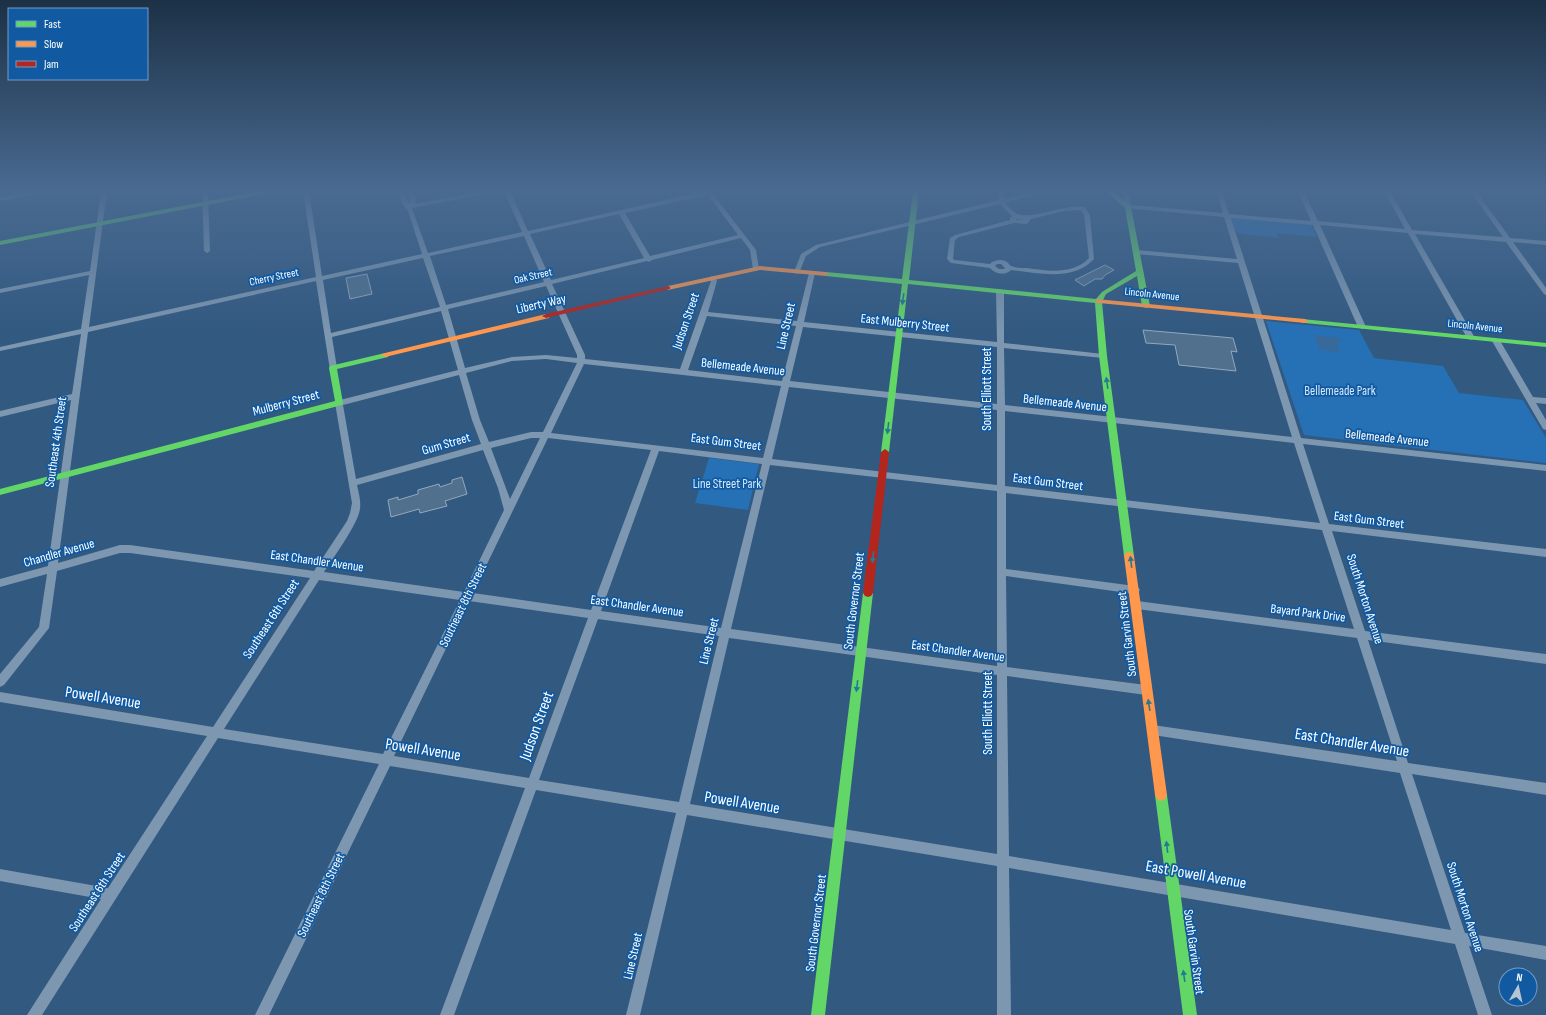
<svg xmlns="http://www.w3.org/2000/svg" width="1546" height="1015" font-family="'Sofia Sans Condensed',sans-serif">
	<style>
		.green { fill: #2670b6 }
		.water { fill: #37699b }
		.building { fill: #50708e; stroke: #93a8be }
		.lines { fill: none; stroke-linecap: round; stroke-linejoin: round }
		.street { fill: #7d97b0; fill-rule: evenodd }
		.fast { fill: #63d668; fill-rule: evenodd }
		.slow { fill: #ff974d; fill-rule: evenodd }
		.jam { fill: #b3261e; fill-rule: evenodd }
		.oneway { fill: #267993 }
		.labels { text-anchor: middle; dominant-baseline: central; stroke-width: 3.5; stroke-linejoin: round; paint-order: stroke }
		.far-street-label { font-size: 11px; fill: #fff; stroke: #115aa1 }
		.street-label { font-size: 13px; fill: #fff; stroke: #115aa1 }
		.park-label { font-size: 13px; fill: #d4eafe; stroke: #115aa1 }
		.near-street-label { font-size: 16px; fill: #fff; stroke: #115aa1 }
	</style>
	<rect width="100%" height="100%" fill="#325980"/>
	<path class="green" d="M 1231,218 L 1311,224 L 1317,237 L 1277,233 L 1279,238 L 1237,233 Z
		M 1266,321 L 1359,330 L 1374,358 L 1443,366 L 1459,393 L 1523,400 L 1546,438 L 1546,463 L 1304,435 Z
		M 709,458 L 759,464 L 748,510 L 695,503 Z"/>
	<path class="water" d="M 1314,335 L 1341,338 L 1341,343 L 1336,343 L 1340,352 L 1320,350 Z"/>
	<path class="building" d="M 1105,265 L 1114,270 L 1105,275 L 1102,279 L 1095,279 L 1084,286 L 1075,280 Z
		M 367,274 L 372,294 L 350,299 L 346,278 Z
		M 1143,330 L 1233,338 L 1237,352 L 1231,351 L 1236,371 L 1179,365 L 1175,345 L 1146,343 Z
		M 462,477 L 467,494 L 445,501 L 447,506 L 420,513 L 419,509 L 391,517 L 388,500 L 398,497 L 398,500 L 418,494 L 418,490 L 439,484 L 440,487 L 452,483 L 452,480 Z"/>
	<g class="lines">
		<path class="street" d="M 36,191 L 48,191 L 45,193 L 0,201 L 0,197 Z
			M 101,191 L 107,191 L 89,327 L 316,277 L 303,191 L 309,191 L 322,276 L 422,254 L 408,211 L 402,203 L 398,191 L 404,191 L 409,204 L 410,201 L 407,191 L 413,191 L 416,201 L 415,204 L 483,191 L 494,191 L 491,193 L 412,208 L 428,253 L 522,232 L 504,191 L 510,191 L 528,231 L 705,191 L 720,191 L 713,194 L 756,250 L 759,269 L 758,270 L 756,271 L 753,269 L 750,250 L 741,238 L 652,260 L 649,262 L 647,261 L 552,284 L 585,355 L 585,359 L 680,369 L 711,281 L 709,278 L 712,276 L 714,277 L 717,281 L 708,312 L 797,321 L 809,273 L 812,271 L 815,273 L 804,322 L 997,342 L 996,291 L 1000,289 L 1004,291 L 1004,343 L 1103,354 L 1107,356 L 1103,358 L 1004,348 L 1005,405 L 1292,437 L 1238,263 L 1136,254 L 1133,252 L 1136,250 L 1237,259 L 1224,217 L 1126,208 L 1122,191 L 1128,191 L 1131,205 L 1223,213 L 1216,191 L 1222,191 L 1229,214 L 1311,221 L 1298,191 L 1304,191 L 1318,221 L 1405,229 L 1384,191 L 1390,191 L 1412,230 L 1503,237 L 1470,191 L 1476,191 L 1510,238 L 1546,241 L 1546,245 L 1513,242 L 1546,288 L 1546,295 L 1544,294 L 1506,242 L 1415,234 L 1475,338 L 1471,340 L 1467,338 L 1408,233 L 1320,225 L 1366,327 L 1362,329 L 1358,327 L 1313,225 L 1231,218 L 1301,438 L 1546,465 L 1546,471 L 1303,444 L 1329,524 L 1546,549 L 1546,557 L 1332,531 L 1365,631 L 1546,654 L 1546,664 L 1368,640 L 1408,763 L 1546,783 L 1546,795 L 1412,774 L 1465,933 L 1546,946 L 1546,960 L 1469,946 L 1492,1015 L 1478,1015 L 1455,944 L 1009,868 L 1011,1015 L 997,1015 L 997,866 L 687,815 L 640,1015 L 626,1015 L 676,813 L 536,790 L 454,1015 L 440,1015 L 525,788 L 390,766 L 269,1015 L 255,1015 L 379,764 L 218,738 L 42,1015 L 27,1015 L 101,899 L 0,881 L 0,869 L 108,888 L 207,736 L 0,702 L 0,692 L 213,727 L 310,578 L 130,553 L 120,553 L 57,571 L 49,628 L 4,685 L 0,687 L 0,674 L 39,627 L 47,574 L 0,587 L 0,579 L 48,566 L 71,400 L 0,417 L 0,411 L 72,394 L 81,334 L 0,351 L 0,347 L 81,329 L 89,275 L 0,293 L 0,289 L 90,271 ZM 708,195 L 738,235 L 650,256 L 625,213 ZM 619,214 L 644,258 L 551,280 L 530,234 ZM 524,236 L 544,282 L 446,305 L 430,256 ZM 423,258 L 440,307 L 331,333 L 323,280 ZM 316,281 L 330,370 L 333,371 L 337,368 L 332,337 L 441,311 L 458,370 L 336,401 L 335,403 L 352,503 L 350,513 L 347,521 L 314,571 L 130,545 L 120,545 L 58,563 L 88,332 ZM 546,286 L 577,355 L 577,358 L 546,355 L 512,357 L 465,368 L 448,309 ZM 707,316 L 796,326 L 782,381 L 688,370 ZM 803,327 L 997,347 L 997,404 L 790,381 ZM 546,359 L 577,363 L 543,432 L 531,432 L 489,442 L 480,420 L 466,373 L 512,361 ZM 584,364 L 781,386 L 763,458 L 551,433 ZM 459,375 L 472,420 L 481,444 L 356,479 L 343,405 ZM 789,387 L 997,410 L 997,485 L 772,459 ZM 1005,411 L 1294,443 L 1320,523 L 1005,486 ZM 531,438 L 540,438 L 510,499 L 491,448 ZM 548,438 L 651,450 L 591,610 L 473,593 ZM 483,450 L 498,488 L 504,510 L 464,592 L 324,572 C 333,558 355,528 359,513 C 362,504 359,494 357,485 ZM 659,451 L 762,464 L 721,628 L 601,611 ZM 770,465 L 997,491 L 997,666 L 731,629 ZM 1006,493 L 1322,530 L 1354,629 L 1137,601 L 1134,602 L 1132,605 L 1134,608 L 1137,609 L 1357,638 L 1397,761 L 1153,725 L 1149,726 L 1147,730 L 1149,734 L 1153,735 L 1400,773 L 1451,930 L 1009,856 L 1007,676 L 1146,695 L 1150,693 L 1151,690 L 1150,687 L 1146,685 L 1007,667 L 1006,576 L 1135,594 L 1138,593 L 1140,590 L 1138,587 L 1135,586 L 1006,569 ZM 319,580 L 460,600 L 383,754 L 224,729 ZM 469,601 L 588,618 L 529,778 L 394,756 ZM 598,619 L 719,636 L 679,802 L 539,780 ZM 729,638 L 997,675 L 997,854 L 690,804 Z
			M 202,191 L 208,191 L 210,251 L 207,253 L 204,251 Z
			M 998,191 L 1004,191 L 1005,199 L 1037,191 L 1047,191 L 1046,192 L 1006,202 L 1006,204 C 1009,207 1014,213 1018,214 C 1033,220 1065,203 1085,207 L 1090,215 L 1094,259 C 1073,282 1038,273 1011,270 C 1005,276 995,274 990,268 L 951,263 L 947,259 L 950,238 L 955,235 L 1010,220 L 1010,218 L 1012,216 L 1000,204 L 820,247 L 806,256 L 799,273 L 797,274 L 794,272 L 801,254 L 816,245 L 999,200 ZM 1081,210 L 1084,215 L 1089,258 C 1073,275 1048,271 1027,268 C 1023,268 1015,268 1011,266 C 1009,265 1009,263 1007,262 C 1002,259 997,260 992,262 L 990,264 L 955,260 L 953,259 L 955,240 L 959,237 L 1014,223 L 1027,224 L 1031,219 L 1064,211 ZM 1016,219 L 1024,220 L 1017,220 ZM 997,264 L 1001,264 L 1005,268 L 1004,269 L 999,269 L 995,266 Z
			M 1493,339 L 1499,339 L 1533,397 L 1546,398 L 1546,404 L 1536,403 L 1546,420 L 1546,430 L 1543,429 L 1492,341 Z"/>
		<path class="fast" d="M 260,191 L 272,191 L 269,193 L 0,245 L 0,241 Z
			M 913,191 L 919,191 L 909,280 L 1096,299 L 1102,292 L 1136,271 L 1125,208 L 1106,191 L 1113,191 L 1131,207 L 1150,306 L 1146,308 L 1142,306 L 1137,276 L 1106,294 L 1102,302 L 1107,356 L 1134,556 L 1132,559 L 1126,559 L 1124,556 L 1099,356 L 1095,303 L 908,284 L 889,452 L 888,454 L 882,454 L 881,452 L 902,284 L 826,276 L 823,274 L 826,272 L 902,279 Z
			M 1302,319 L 1546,343 L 1546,347 L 1305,323 L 1302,323 Z
			M 385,353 L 389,355 L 388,357 L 337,369 L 343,403 L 342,405 L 0,495 L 0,489 L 335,401 L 329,368 L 330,366 Z
			M 868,589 L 871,590 L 873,593 L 825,1015 L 811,1015 L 863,593 L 865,590 Z
			M 1161,789 L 1165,791 L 1167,795 L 1197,1015 L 1183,1015 L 1155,795 L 1157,791 Z"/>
		<path class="slow" d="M 760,266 L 826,272 L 829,274 L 826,276 L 760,270 L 668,290 L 664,288 L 668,286 Z
			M 1096,299 L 1305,319 L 1309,321 L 1305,323 L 1099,303 L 1096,303 Z
			M 546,314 L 550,316 L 549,318 L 385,357 L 381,355 L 385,353 Z
			M 1129,552 L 1132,553 L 1134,556 L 1167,795 L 1165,799 L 1161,801 L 1157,799 L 1155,795 L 1124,556 L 1126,553 Z"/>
		<path class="jam" d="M 668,286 L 670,287 L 670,289 L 546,318 L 542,316 L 546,314 Z
			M 885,449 L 889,452 L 873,593 L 871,596 L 868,597 L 865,596 L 863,593 L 881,452 Z"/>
	</g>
	<defs><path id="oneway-solid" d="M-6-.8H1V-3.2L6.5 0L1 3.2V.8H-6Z"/></defs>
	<g class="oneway">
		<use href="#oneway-solid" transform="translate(903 299) rotate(98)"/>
		<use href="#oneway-solid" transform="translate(1107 383) rotate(-98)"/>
		<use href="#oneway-solid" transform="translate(888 428) rotate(97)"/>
		<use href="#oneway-solid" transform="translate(873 557) rotate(97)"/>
		<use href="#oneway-solid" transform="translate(1131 562) rotate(-97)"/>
		<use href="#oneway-solid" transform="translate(857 686) rotate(97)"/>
		<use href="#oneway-solid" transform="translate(1149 705) rotate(-99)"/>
		<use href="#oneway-solid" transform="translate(1167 847) rotate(-97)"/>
		<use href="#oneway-solid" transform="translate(1184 976) rotate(-98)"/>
	</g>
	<linearGradient id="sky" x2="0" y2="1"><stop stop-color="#1c3146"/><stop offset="0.57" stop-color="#496a91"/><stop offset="1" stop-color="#496a91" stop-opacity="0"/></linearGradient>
	<rect width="1546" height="333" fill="url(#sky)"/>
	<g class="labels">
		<g class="far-street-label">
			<text transform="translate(533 276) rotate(-13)">Oak Street</text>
			<text transform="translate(274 277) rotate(-12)">Cherry Street</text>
			<text transform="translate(1152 294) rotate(6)">Lincoln Avenue</text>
			<text transform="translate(1475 326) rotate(6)">Lincoln Avenue</text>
		</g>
		<g class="street-label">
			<text transform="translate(541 304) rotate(-13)">Liberty Way</text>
			<text transform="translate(686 321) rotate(-71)">Judson Street</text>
			<text transform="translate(905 323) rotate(6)">East Mulberry Street</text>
			<text transform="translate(786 326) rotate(-77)">Line Street</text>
			<text transform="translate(743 367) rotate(6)">Bellemeade Avenue</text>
			<text transform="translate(987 389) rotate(-90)">South Elliott Street</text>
			<text transform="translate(286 403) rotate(-15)">Mulberry Street</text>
			<text transform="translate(1065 403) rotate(6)">Bellemeade Avenue</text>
			<text transform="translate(1387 438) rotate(6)">Bellemeade Avenue</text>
			<text transform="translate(56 442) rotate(-82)">Southeast 4th Street</text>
			<text transform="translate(726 442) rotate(7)">East Gum Street</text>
			<text transform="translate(446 444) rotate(-16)">Gum Street</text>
			<text transform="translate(1048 482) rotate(7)">East Gum Street</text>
			<text transform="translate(1369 520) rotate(7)">East Gum Street</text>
			<text transform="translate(59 553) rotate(-16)">Chandler Avenue</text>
			<text transform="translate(317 561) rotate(8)">East Chandler Avenue</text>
			<text transform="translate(1365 599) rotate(72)">South Morton Avenue</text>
			<text transform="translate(854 601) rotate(-83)">South Governor Street</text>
			<text transform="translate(463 605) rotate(-64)">Southeast 8th Street</text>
			<text transform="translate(637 606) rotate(8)">East Chandler Avenue</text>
			<text transform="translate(1308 613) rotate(7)">Bayard Park Drive</text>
			<text transform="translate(271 619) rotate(-57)">Southeast 6th Street</text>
			<text transform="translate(1127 634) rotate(-97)">South Garvin Street</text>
			<text transform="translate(709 641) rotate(-76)">Line Street</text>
			<text transform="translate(958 651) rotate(8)">East Chandler Avenue</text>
			<text transform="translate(988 713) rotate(-90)">South Elliott Street</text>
			<text transform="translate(97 892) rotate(-57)">Southeast 6th Street</text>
			<text transform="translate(321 895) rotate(-64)">Southeast 8th Street</text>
			<text transform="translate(1465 907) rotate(72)">South Morton Avenue</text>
			<text transform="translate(816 923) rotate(-83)">South Governor Street</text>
			<text transform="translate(1194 952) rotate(82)">South Garvin Street</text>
			<text transform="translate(633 956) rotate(-77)">Line Street</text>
		</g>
		<g class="park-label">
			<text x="1340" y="391">Bellemeade Park</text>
			<text x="727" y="484">Line Street Park</text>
		</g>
		<g class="near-street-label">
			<text transform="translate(103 698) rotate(9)">Powell Avenue</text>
			<text transform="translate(537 726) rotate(-70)">Judson Street</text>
			<text transform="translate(1352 743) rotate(9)">East Chandler Avenue</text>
			<text transform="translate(423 750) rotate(9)">Powell Avenue</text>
			<text transform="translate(742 803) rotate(9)">Powell Avenue</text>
			<text transform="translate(1196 875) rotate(10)">East Powell Avenue</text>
		</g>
	</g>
	<rect x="8" y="8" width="140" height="72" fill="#115aa1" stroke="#709cc7"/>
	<rect x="16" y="21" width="20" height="6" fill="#63d668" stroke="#709cc7"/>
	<text x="44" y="28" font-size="12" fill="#ffffff">Fast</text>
	<rect x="16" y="41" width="20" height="6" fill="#ff974d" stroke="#709cc7"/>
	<text x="44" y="48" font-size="12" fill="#ffffff">Slow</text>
	<rect x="16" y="61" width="20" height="6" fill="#b3261e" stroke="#709cc7"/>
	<text x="44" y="68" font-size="12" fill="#ffffff">Jam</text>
	<g transform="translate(1518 987) rotate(9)"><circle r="19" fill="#115aa1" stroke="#709cc7"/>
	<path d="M0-3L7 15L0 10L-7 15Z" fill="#b7c5d3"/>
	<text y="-6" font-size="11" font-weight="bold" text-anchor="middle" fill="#ffffff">N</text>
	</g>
</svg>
